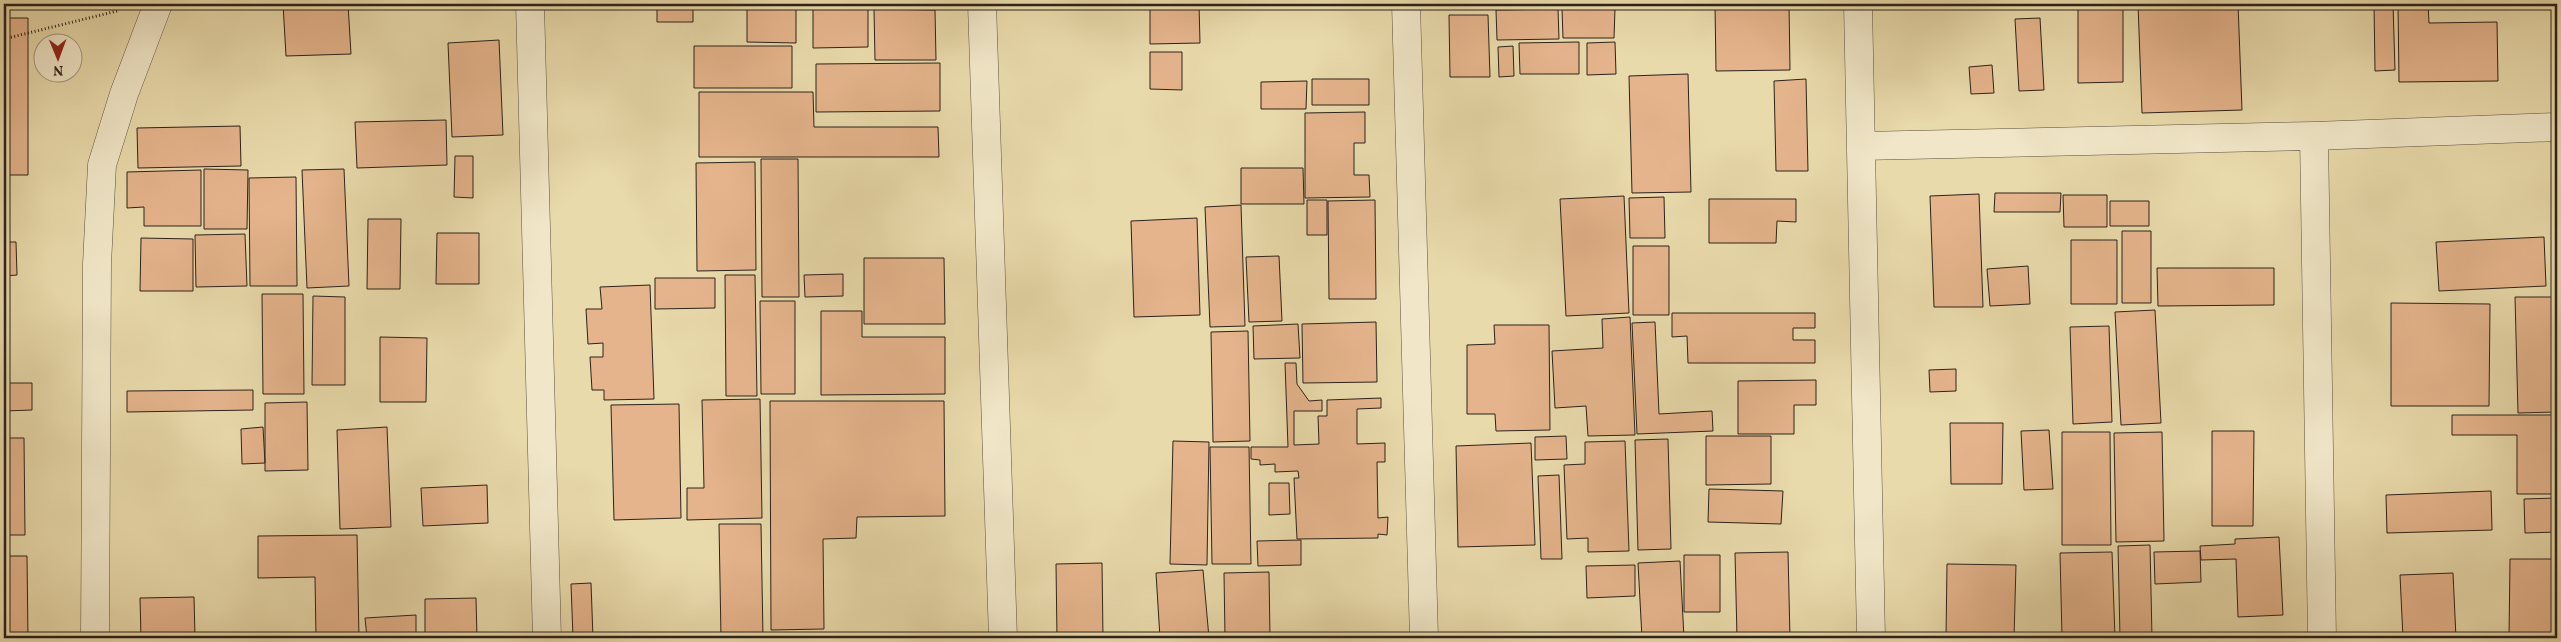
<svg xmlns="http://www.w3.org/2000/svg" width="2561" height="642" font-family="Vollkorn,serif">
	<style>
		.building { fill: #e5b48c; stroke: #2c221a }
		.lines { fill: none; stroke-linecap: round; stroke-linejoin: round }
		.minor-casing { stroke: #5b503e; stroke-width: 29 }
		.path { stroke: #2c221a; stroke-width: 3; stroke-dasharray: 1 2.5; stroke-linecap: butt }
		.minor { stroke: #f1e7c8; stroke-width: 28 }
	</style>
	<rect width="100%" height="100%" fill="#e9daab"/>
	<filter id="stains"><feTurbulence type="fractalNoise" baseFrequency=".004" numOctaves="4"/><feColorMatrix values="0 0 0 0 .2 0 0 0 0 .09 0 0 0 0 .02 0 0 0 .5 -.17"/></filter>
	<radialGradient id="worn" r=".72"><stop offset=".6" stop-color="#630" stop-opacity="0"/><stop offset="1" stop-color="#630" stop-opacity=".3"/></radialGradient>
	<path class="building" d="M 283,4 L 348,4 L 351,54 L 286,56 Z
		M 657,4 L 693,4 L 693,22 L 657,22 Z
		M 747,4 L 796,4 L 796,43 L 747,42 Z
		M 813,4 L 868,4 L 868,47 L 813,48 Z
		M 1150,4 L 1199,4 L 1200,43 L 1150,44 Z
		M 1715,4 L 1789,4 L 1790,70 L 1716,71 Z
		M 2138,4 L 2238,4 L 2242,110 L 2142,113 Z
		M 2374,4 L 2393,4 L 2395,70 L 2375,71 Z
		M 2398,4 L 2428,4 L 2429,23 L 2497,22 L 2498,81 L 2399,82 Z
		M 2123,5 L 2123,82 L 2078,83 L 2078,6 Z
		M 874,9 L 935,10 L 936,60 L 875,60 Z
		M 1558,9 L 1559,39 L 1497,40 L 1496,10 Z
		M 1562,9 L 1615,9 L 1614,38 L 1563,38 Z
		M 1449,15 L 1488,15 L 1490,77 L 1450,77 Z
		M 4,18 L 28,18 L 28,175 L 4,175 Z
		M 2040,18 L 2044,90 L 2019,91 L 2015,19 Z
		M 499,40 L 503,135 L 452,137 L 448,43 Z
		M 1579,42 L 1579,74 L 1520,74 L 1519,43 Z
		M 1615,42 L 1616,74 L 1587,75 L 1587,43 Z
		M 694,46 L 792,46 L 792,88 L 694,88 Z
		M 1513,46 L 1514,76 L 1499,77 L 1498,47 Z
		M 1150,52 L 1182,52 L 1182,90 L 1150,89 Z
		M 940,63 L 940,111 L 816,112 L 816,64 Z
		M 1992,65 L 1994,93 L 1971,94 L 1969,67 Z
		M 1688,74 L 1691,192 L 1632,193 L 1629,76 Z
		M 1312,79 L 1369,79 L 1369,105 L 1312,105 Z
		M 1806,79 L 1808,171 L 1776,171 L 1774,81 Z
		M 1307,81 L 1306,109 L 1261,109 L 1261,82 Z
		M 699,92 L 813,92 L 814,127 L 938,127 L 939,157 L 699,157 Z
		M 1365,112 L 1365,143 L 1354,143 L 1354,175 L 1369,175 L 1370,197 L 1305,198 L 1305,113 Z
		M 446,120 L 447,165 L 357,168 L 355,122 Z
		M 240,126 L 241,166 L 138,168 L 137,128 Z
		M 455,156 L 473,156 L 473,198 L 454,197 Z
		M 761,159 L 798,159 L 799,297 L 762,297 Z
		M 755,162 L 756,270 L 697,271 L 696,163 Z
		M 1241,168 L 1303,168 L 1304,204 L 1241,204 Z
		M 204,169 L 248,170 L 247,229 L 204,229 Z
		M 344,169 L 349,286 L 307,288 L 302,170 Z
		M 201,170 L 201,226 L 144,226 L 144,207 L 127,208 L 127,172 Z
		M 296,177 L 297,286 L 250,286 L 249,178 Z
		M 1995,193 L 2061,193 L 2060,212 L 1994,212 Z
		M 1979,194 L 1983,307 L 1934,307 L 1930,196 Z
		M 2063,195 L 2107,195 L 2107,227 L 2064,227 Z
		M 1624,196 L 1629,313 L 1566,316 L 1560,199 Z
		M 1664,197 L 1665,238 L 1630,238 L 1629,198 Z
		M 1709,199 L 1796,199 L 1796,222 L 1777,221 L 1776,243 L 1709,243 Z
		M 1307,200 L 1327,200 L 1327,235 L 1307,235 Z
		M 1375,200 L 1376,299 L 1329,299 L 1328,201 Z
		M 2110,201 L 2149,201 L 2149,226 L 2110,226 Z
		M 1241,205 L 1245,326 L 1210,327 L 1205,207 Z
		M 1197,218 L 1200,315 L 1134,317 L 1131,221 Z
		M 368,219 L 401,219 L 400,289 L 367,289 Z
		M 2122,231 L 2151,231 L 2151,303 L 2122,303 Z
		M 437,233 L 479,233 L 479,284 L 436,284 Z
		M 245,234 L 247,286 L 196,287 L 195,235 Z
		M 2544,237 L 2546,286 L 2439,291 L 2436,242 Z
		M 141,238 L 193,239 L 193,291 L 140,291 Z
		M 2071,240 L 2117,240 L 2117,304 L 2071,304 Z
		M 4,242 L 16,242 L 17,275 L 4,276 Z
		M 1633,246 L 1669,246 L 1669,315 L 1633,315 Z
		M 1279,256 L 1282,321 L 1249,322 L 1246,257 Z
		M 864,258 L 944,258 L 945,324 L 864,324 Z
		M 2028,266 L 2030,304 L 1990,306 L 1987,269 Z
		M 2157,268 L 2274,268 L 2274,305 L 2158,306 Z
		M 843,274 L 843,296 L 805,297 L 804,275 Z
		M 725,275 L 755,275 L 757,396 L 726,396 Z
		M 655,278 L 715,278 L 715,308 L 655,309 Z
		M 650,285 L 654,399 L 604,400 L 604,390 L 592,390 L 590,357 L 603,357 L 603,343 L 588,344 L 586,309 L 602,309 L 600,287 Z
		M 262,294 L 303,294 L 304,394 L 263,394 Z
		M 4,295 L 8,295 L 8,348 L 4,348 Z
		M 313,296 L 345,297 L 345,385 L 312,385 Z
		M 2515,297 L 2557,297 L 2557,412 L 2518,413 Z
		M 760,301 L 795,301 L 795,394 L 761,394 Z
		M 2391,303 L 2490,304 L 2489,406 L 2391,406 Z
		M 2155,310 L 2161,423 L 2121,425 L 2115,312 Z
		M 821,311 L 862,311 L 862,337 L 945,337 L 945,394 L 821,395 Z
		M 1672,313 L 1815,313 L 1815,328 L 1793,328 L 1793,340 L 1815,340 L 1815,363 L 1688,363 L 1687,336 L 1672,337 Z
		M 1630,317 L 1635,435 L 1588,436 L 1586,406 L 1555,408 L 1552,351 L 1603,348 L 1602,319 Z
		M 1376,322 L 1377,382 L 1303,383 L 1302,324 Z
		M 1655,322 L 1659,414 L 1712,411 L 1713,431 L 1637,434 L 1632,323 Z
		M 1298,324 L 1300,358 L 1254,359 L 1253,326 Z
		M 1494,325 L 1549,325 L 1550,430 L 1496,431 L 1495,414 L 1467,414 L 1467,345 L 1495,344 Z
		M 2109,326 L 2112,422 L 2073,424 L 2070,327 Z
		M 1248,331 L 1250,441 L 1213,442 L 1211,332 Z
		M 380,337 L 427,338 L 426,402 L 380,402 Z
		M 1285,363 L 1296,363 L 1297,384 L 1309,401 L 1322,400 L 1322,411 L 1294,411 L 1294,445 L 1319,444 L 1318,416 L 1327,416 L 1327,400 L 1381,398 L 1381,408 L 1357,409 L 1357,444 L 1385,443 L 1385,462 L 1377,462 L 1378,518 L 1388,517 L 1387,535 L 1378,534 L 1378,538 L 1297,539 L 1294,478 L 1299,478 L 1298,471 L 1275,472 L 1275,464 L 1260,465 L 1260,460 L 1251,459 L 1251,447 L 1288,447 Z
		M 1956,369 L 1956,391 L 1930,392 L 1929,370 Z
		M 1816,380 L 1816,405 L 1794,405 L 1794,434 L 1738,434 L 1738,381 Z
		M 4,383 L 32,383 L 32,410 L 4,411 Z
		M 253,390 L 253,410 L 127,412 L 127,391 Z
		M 760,399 L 762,518 L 687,520 L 687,488 L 704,488 L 702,400 Z
		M 770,401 L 944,401 L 945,516 L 857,517 L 856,538 L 823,539 L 824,629 L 771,630 Z
		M 307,402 L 308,470 L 265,471 L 265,403 Z
		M 679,404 L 681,518 L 614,520 L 611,405 Z
		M 2452,415 L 2553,415 L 2553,494 L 2517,494 L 2517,435 L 2452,435 Z
		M 1950,423 L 2003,423 L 2002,484 L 1951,484 Z
		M 263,427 L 265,463 L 242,464 L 241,429 Z
		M 387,427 L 391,527 L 340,529 L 337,430 Z
		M 2049,430 L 2053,489 L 2024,490 L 2021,431 Z
		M 2212,431 L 2254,431 L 2253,526 L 2212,526 Z
		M 2062,432 L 2110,432 L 2111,545 L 2062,545 Z
		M 2162,432 L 2164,541 L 2116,542 L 2114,433 Z
		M 1566,436 L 1567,459 L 1535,460 L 1535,437 Z
		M 1706,436 L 1771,436 L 1771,484 L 1706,485 Z
		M 4,438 L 24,438 L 25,535 L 4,535 Z
		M 1668,439 L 1671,549 L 1638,550 L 1635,440 Z
		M 1173,441 L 1209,442 L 1207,565 L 1170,564 Z
		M 1625,441 L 1629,551 L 1588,552 L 1588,538 L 1567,539 L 1564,465 L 1585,464 L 1585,442 Z
		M 1531,443 L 1535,545 L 1458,547 L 1456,446 Z
		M 1210,447 L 1249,447 L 1251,564 L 1212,564 Z
		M 1559,475 L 1562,559 L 1541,559 L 1538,476 Z
		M 1269,483 L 1289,483 L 1290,514 L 1269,515 Z
		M 487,485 L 488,523 L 423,526 L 421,488 Z
		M 1709,489 L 1783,491 L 1781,524 L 1708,522 Z
		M 2491,491 L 2492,530 L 2387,533 L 2386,495 Z
		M 2557,498 L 2557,532 L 2525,533 L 2524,499 Z
		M 719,524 L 761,524 L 763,638 L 721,638 Z
		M 357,535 L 359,638 L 316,638 L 315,577 L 258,578 L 258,536 Z
		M 2279,537 L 2283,615 L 2238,617 L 2236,559 L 2201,560 L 2200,546 L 2235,544 L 2235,539 Z
		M 1301,540 L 1301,565 L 1258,566 L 1257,541 Z
		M 2150,545 L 2152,638 L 2120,638 L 2118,546 Z
		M 2200,551 L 2201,582 L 2155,584 L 2154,552 Z
		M 1788,552 L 1790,638 L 1737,638 L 1735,553 Z
		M 2112,552 L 2115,638 L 2062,638 L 2060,553 Z
		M 1684,555 L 1720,555 L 1720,612 L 1684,612 Z
		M 4,556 L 27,556 L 28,638 L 4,638 Z
		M 2510,559 L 2554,559 L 2553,638 L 2509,638 Z
		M 1680,561 L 1684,638 L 1642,638 L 1638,563 Z
		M 1102,563 L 1103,638 L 1057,638 L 1056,564 Z
		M 1947,564 L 2016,565 L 2014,638 L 1946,638 Z
		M 1635,565 L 1635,596 L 1587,598 L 1586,566 Z
		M 1203,570 L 1209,638 L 1160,638 L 1156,573 Z
		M 1269,572 L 1270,638 L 1225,638 L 1224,573 Z
		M 2453,573 L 2456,638 L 2403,638 L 2400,575 Z
		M 591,583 L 593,638 L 573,638 L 571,584 Z
		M 194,597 L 195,638 L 141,638 L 140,598 Z
		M 476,598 L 477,638 L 425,638 L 425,599 Z
		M 416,615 L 416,638 L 367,638 L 365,618 Z
		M 2277,637 L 2277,638 L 2159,638 Z"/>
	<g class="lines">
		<g class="minor-casing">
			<path id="minor" d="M 530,4 L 547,638
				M 982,4 L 1003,638
				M 1406,4 L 1424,638
				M 1858,4 L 1871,638
				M 2314,136 L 2322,638
				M 1861,146 L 2314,136 L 2557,127
				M 95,638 L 97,264 L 102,165 L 124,94 L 158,4"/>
		</g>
		<path class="path" d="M 4,39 L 117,11"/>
		<use href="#minor" class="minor"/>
	</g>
	<rect width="2561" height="642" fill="none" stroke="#e9daab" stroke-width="20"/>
	<rect x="5" y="5" width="2551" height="632" fill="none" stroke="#2c221a" stroke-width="2.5"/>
	<rect x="10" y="10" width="2541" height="622" fill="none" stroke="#2c221a"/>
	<g transform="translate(58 58) rotate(179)"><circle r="24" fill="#f1e7c8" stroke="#a29882"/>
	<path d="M0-4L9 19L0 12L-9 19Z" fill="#8f2418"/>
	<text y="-8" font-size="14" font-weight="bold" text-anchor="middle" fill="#2c221a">N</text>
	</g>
	<rect width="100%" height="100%" filter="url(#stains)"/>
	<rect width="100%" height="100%" fill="url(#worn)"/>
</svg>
